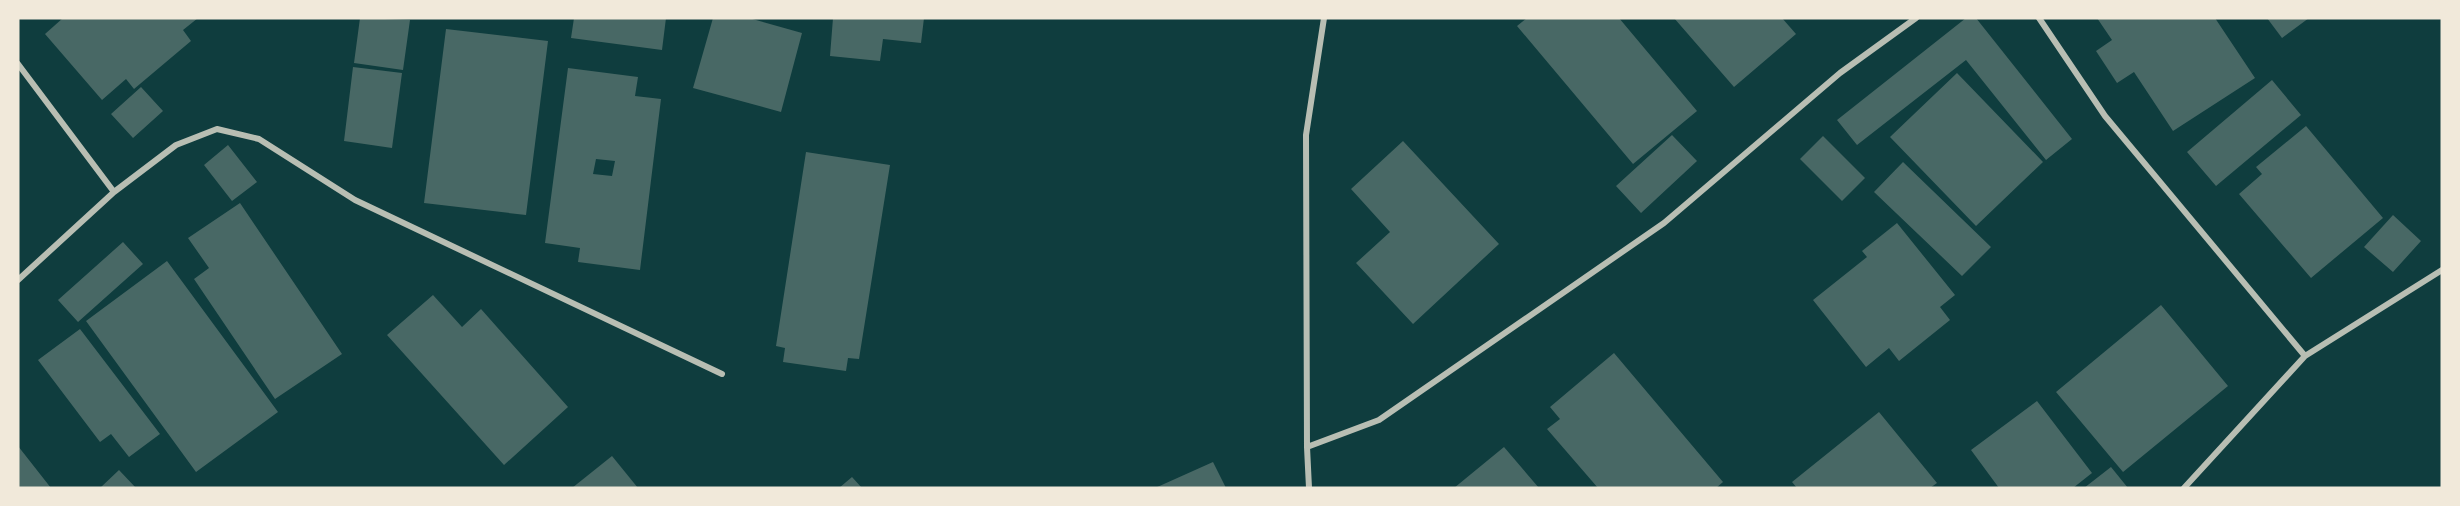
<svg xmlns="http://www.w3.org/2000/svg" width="2460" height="506" font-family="Roboto,sans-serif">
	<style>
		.building { fill: #486865; fill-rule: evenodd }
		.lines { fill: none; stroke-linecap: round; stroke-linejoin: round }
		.minor { stroke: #b8beb3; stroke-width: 6 }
	</style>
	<rect width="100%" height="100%" fill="#0f3d3e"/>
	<path class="building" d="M 63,18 L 198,18 L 183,30 L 191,41 L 134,89 L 126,79 L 102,100 L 45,34 Z
		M 360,18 L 410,20 L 403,70 L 354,63 Z
		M 574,18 L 666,18 L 662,50 L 571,38 Z
		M 713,18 L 749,18 L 802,33 L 781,112 L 693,88 Z
		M 833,18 L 924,18 L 921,43 L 883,39 L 880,61 L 830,56 Z
		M 1527,18 L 1619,18 L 1697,111 L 1633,164 L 1517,26 Z
		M 1674,18 L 1782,18 L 1796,34 L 1734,87 Z
		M 1966,18 L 1976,18 L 2072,139 L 2046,160 L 1966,60 L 1857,145 L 1837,120 Z
		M 2097,18 L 2215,18 L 2255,78 L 2173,131 L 2134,72 L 2117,83 L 2096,51 L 2112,40 Z
		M 2267,18 L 2309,18 L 2282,38 Z
		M 446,29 L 548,41 L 526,215 L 424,203 Z
		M 353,67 L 402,73 L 392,148 L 344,141 Z
		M 568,68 L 638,77 L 635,96 L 661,99 L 640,270 L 578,262 L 580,248 L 545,243 ZM 596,159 L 615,161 L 612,176 L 593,174 Z
		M 1957,73 L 2043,162 L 1976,226 L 1890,137 Z
		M 2272,80 L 2301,115 L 2216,186 L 2187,152 Z
		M 141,87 L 163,111 L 133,138 L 111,114 Z
		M 2306,126 L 2383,218 L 2311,278 L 2239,194 L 2262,174 L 2256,167 Z
		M 1672,135 L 1697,161 L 1641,213 L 1616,186 Z
		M 1823,136 L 1865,178 L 1842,201 L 1800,159 Z
		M 1403,141 L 1499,244 L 1413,324 L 1356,263 L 1390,232 L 1351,189 Z
		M 228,145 L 257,182 L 232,201 L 204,165 Z
		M 806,152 L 890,165 L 859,359 L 848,358 L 846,371 L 783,362 L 785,348 L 776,346 Z
		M 1903,162 L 1991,247 L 1962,276 L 1874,192 Z
		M 240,203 L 342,354 L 275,399 L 194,279 L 209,268 L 188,238 Z
		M 2393,215 L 2421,241 L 2393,272 L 2364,247 Z
		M 1897,223 L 1955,295 L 1940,307 L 1950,320 L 1899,361 L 1889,348 L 1866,367 L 1813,300 L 1867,257 L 1862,251 Z
		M 123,242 L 143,264 L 78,322 L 58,300 Z
		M 167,261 L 278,412 L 196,472 L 86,321 Z
		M 433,295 L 462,327 L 481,309 L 568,407 L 504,465 L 387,335 Z
		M 2161,305 L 2228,386 L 2123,472 L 2056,392 Z
		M 80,329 L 160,434 L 129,457 L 111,434 L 100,442 L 38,360 Z
		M 1614,353 L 1723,482 L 1716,488 L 1598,488 L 1547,429 L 1560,419 L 1550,407 Z
		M 2037,401 L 2092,473 L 2073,488 L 1999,488 L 1971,450 Z
		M 1879,412 L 1937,483 L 1930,488 L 1797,488 L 1792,482 Z
		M 18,446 L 51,488 L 18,488 Z
		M 1504,447 L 1539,488 L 1454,488 Z
		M 612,456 L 638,488 L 572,488 Z
		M 1213,462 L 1226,488 L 1155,488 Z
		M 2111,467 L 2128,488 L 2084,488 Z
		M 119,470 L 136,488 L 100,488 Z
		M 852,477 L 862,488 L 839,488 Z"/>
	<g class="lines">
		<path class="minor" d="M 2039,18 L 2105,116 L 2305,356
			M 18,64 L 114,192
			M 18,280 L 114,192 L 176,145 L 217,129 L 259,139 L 355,200 L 722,374
			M 1307,447 L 1306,135 L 1324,18
			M 1309,488 L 1307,447 L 1379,420 L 1664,223 L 1840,73 L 1916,18
			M 2184,488 L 2305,356 L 2442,270"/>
	</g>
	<rect width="2460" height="506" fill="none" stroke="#f1e9da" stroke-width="39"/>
</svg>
